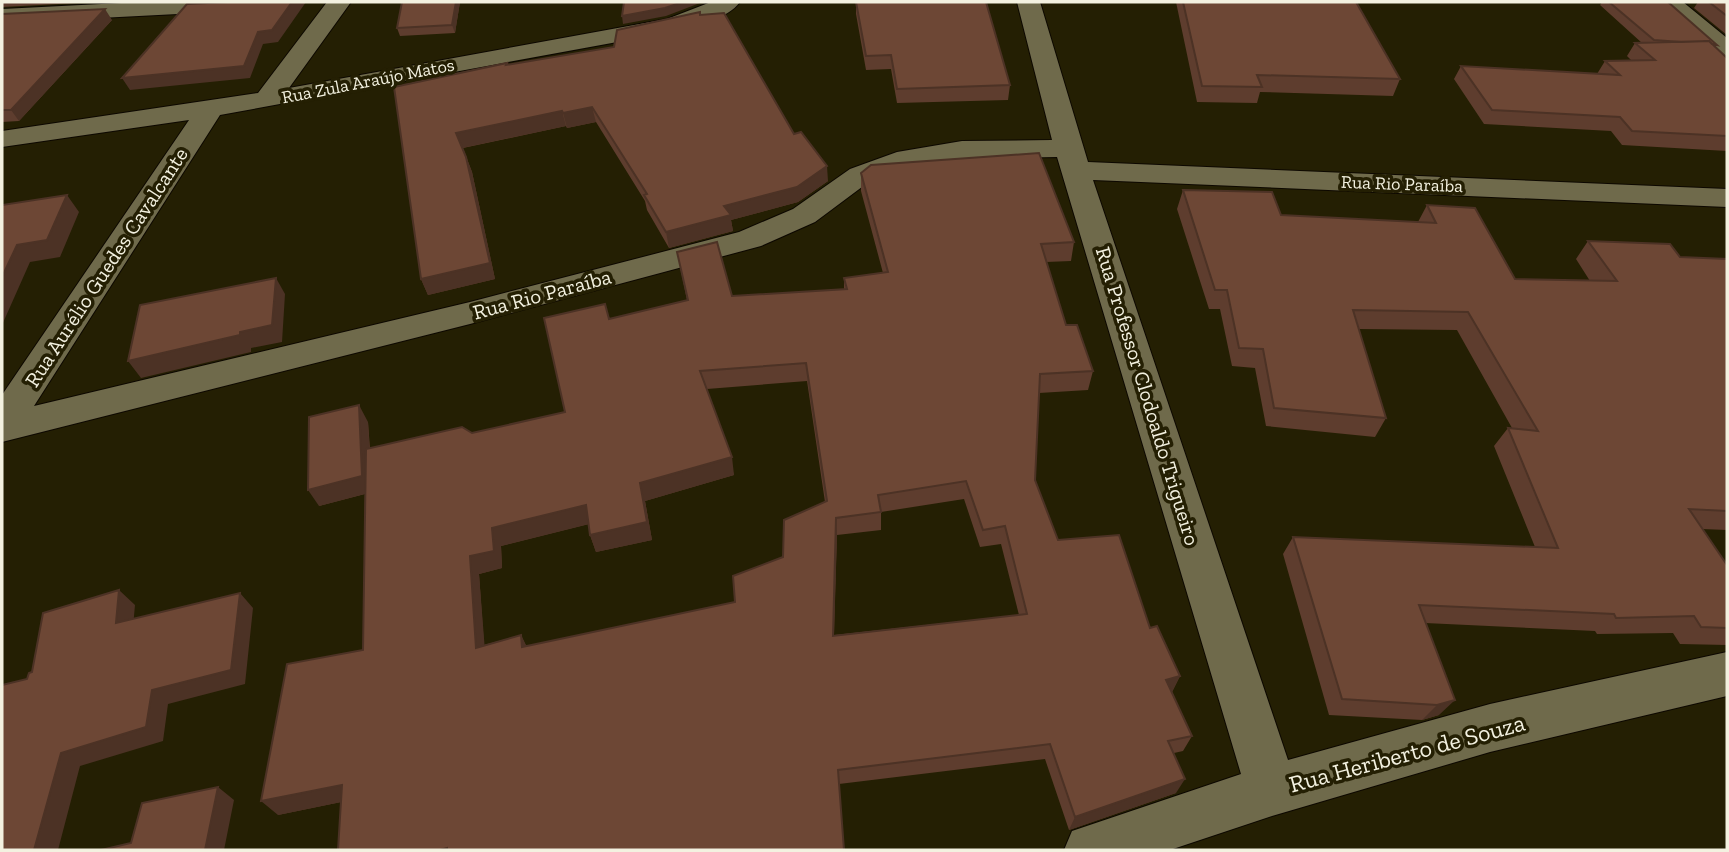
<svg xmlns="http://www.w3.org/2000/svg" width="1729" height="852" font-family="'Zilla Slab',serif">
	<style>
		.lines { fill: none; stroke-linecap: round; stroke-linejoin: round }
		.street-casing { stroke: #0d0800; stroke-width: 2 }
		.street { fill: #6f6a4b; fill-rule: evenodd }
		.wall { fill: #5e3d2e; fill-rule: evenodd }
		.shaded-wall { fill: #4c3225 }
		.building { fill: #6d4735; stroke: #4c3225; stroke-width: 2; fill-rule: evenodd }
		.labels { text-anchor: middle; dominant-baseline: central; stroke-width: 7; stroke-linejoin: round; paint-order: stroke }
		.far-street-label { font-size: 18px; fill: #f3f1e0; stroke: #241f03 }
		.street-label { font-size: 21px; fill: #f3f1e0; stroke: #241f03 }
		.near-street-label { font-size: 24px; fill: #f3f1e0; stroke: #241f03 }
	</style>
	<rect width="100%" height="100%" fill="#241f03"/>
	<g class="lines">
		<g class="street-casing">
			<path id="street" d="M 141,2 L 285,2 L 281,7 L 273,9 L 2,23 L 2,9 Z
				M 327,2 L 351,2 L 289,88 L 667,19 L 711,2 L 740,2 C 728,19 692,27 672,32 L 220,115 L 34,406 L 470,302 L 739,232 L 793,209 L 850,169 L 897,152 L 962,141 L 1052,140 L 1017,2 L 1040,2 L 1088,162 L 1727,189 L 1727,207 L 1093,180 L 1288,760 L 1490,704 L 1727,652 L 1727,696 L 1490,752 L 1272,816 L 1170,850 L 1064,850 L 1072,831 L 1241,774 L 1057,157 L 962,159 L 912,166 L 870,181 L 815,222 L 761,246 L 470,324 L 2,442 L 2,395 L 189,120 L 2,147 L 2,131 L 258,93 Z
				M 1658,2 L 1683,2 L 1727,38 L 1727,57 L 1718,55 Z"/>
		</g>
		<use href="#street" class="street"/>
	</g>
	<path class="wall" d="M 2,2 L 97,2 L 2,7 Z
		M 402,2 L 460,2 L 455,33 L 400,36 L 397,28 Z
		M 856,2 L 1010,85 L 1008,100 L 897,103 L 891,69 L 866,70 L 856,14 Z
		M 1176,2 L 1356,2 L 1400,79 L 1393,96 L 1260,92 L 1257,103 L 1197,102 Z
		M 1602,2 L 1668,2 L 1717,45 L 1715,47 L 1727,58 L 1727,151 L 1622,145 L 1611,131 L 1484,124 L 1454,79 L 1461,66 L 1597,74 L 1605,61 L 1631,60 L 1627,56 L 1635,43 L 1642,43 L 1600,5 Z
		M 1698,2 L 1727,2 L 1727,35 L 1694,8 Z
		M 2,14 L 112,20 L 19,121 L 2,122 Z
		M 700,15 L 794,134 L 828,181 L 798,202 L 731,220 L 733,231 L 669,248 L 647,210 L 645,201 L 596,122 L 567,128 L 566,126 L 463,148 L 472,172 L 495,279 L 428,295 L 421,279 L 394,87 L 507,63 L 507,65 L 614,47 Z
		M 861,173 L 1074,242 L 1071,261 L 1046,262 L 1066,325 L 1093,371 L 1088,390 L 1039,393 L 1035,480 L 1058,540 L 1150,628 L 1180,676 L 1172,692 L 1192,736 L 1183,751 L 1174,753 L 1176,793 L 1069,830 L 1045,759 L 839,784 L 341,802 L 278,815 L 363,650 L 365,494 L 319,506 L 368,422 L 370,449 L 472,433 L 565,412 L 609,319 L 687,300 L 677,252 L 732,296 L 844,289 L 844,278 L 883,273 L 861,191 ZM 807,381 L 825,502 L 783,557 L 735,602 L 526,646 L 521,635 L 484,645 L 479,574 L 502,568 L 501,546 L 589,524 L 590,535 L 596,552 L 652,540 L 645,501 L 734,475 L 707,389 ZM 964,499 L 980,547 L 1001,544 L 1019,615 L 834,635 L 837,535 L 881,530 L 881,512 Z
		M 1183,190 L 1281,215 L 1418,222 L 1427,205 L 1515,279 L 1590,281 L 1576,259 L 1588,241 L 1680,257 L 1727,259 L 1727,530 L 1702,529 L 1727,565 L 1727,645 L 1680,644 L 1673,633 L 1597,634 L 1595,631 L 1425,623 L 1439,715 L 1422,720 L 1329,715 L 1283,554 L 1293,537 L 1535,547 L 1494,446 L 1508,428 L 1512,428 L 1457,330 L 1359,329 L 1386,418 L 1375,437 L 1266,426 L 1255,368 L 1232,366 L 1220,309 L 1209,309 L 1177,209 Z"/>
	<path class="shaded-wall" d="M 292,2 L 306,2 L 278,42 L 263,44 L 250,78 L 130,90 L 122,78 Z
		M 456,2 L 460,2 L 455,33 L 452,25 Z
		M 683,2 L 700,2 L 700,3 L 666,16 L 623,24 L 622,16 Z
		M 105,9 L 112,20 L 19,121 L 11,110 Z
		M 592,107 L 596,122 L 567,128 L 563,113 Z
		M 562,111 L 566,126 L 462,148 L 456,133 Z
		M 466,157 L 472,172 L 495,279 L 428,295 L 421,279 Z
		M 827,166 L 828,181 L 798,202 L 731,220 L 733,231 L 669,248 L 666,232 L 724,206 Z
		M 67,195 L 79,212 L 60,257 L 30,262 L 2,325 L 2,277 L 17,245 Z
		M 276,278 L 285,294 L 282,342 L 251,348 L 251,352 L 141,378 L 128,361 L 240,332 Z
		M 359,405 L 368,422 L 372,492 L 319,506 L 308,490 Z
		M 732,457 L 734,475 L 645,501 L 652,540 L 596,552 L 590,535 L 640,483 Z
		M 586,505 L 593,523 L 501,546 L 502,568 L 479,574 L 486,664 L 476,648 L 470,556 L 492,528 Z
		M 836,518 L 837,535 L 833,652 L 833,636 Z
		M 119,590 L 135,605 L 132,638 L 116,623 Z
		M 240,593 L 253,608 L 245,684 L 168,704 L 163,741 L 80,766 L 58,850 L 34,850 L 61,753 L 152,690 Z
		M 521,635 L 529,651 L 522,647 Z
		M 1180,676 L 1172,692 L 1166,680 Z
		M 1455,700 L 1439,715 L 1422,720 L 1437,705 Z
		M 1185,779 L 1176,793 L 1069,830 L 1075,817 Z
		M 342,785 L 356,799 L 278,815 L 261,801 Z
		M 218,787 L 234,800 L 224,850 L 205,850 Z"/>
	<path class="building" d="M 228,2 L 292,2 L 272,30 L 258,32 L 244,66 L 122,78 L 187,4 Z
		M 402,2 L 456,2 L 452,25 L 397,28 Z
		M 624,2 L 683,2 L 665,8 L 622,16 Z
		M 856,2 L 986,2 L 1010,85 L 897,89 L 891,55 L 866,56 Z
		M 1183,2 L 1356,2 L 1400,79 L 1257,75 L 1262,87 L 1202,86 Z
		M 1609,2 L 1668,2 L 1717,45 L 1712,44 L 1709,41 L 1681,42 L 1654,40 Z
		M 1709,2 L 1727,2 L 1727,16 Z
		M 105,9 L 11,110 L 2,110 L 2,14 Z
		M 700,12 L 700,15 L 724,13 L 794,134 L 801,132 L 827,166 L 797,187 L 724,206 L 731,215 L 666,232 L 644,195 L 647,194 L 592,107 L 563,113 L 562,111 L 456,133 L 466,157 L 490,263 L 421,279 L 394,87 L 507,63 L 506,65 L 614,47 L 617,30 Z
		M 1709,41 L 1727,58 L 1727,136 L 1632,131 L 1620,117 L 1492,110 L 1461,66 L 1620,75 L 1605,61 L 1655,60 L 1635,43 Z
		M 1039,153 L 1074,242 L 1041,244 L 1066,325 L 1077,325 L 1093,371 L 1040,374 L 1035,480 L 1058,540 L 1119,535 L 1150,628 L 1157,626 L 1180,676 L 1166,680 L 1192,736 L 1168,741 L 1185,779 L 1075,817 L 1050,744 L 838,770 L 844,850 L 447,850 L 447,848 L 440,850 L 338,850 L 342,785 L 261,801 L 287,664 L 363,650 L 366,449 L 462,427 L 472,433 L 565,412 L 544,318 L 605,304 L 609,319 L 688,300 L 677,252 L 717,242 L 732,296 L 847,289 L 844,278 L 888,272 L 861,173 L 871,165 ZM 806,363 L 827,501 L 784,520 L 783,557 L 733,576 L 735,602 L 522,647 L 521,635 L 476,648 L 470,556 L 494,551 L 492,528 L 586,505 L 590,535 L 647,522 L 640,483 L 732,457 L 700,371 ZM 966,481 L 983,530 L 1005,526 L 1027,614 L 833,636 L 836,518 L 881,512 L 878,495 Z
		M 1183,190 L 1272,192 L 1281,215 L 1436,223 L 1427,205 L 1475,208 L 1515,279 L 1617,281 L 1588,241 L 1670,244 L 1680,257 L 1727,259 L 1727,511 L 1689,509 L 1727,565 L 1727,628 L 1701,627 L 1694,616 L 1616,618 L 1614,614 L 1419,605 L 1455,700 L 1437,705 L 1342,699 L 1293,537 L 1558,548 L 1508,428 L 1538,431 L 1468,312 L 1353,310 L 1386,418 L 1274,408 L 1263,349 L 1239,348 L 1227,290 L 1215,290 Z
		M 67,195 L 47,240 L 17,245 L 2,277 L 2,205 Z
		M 276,278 L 272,325 L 240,332 L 240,335 L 128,361 L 140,305 Z
		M 359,405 L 362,476 L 308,490 L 309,417 Z
		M 119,590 L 116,623 L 240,593 L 231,670 L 152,690 L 146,727 L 61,753 L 34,850 L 2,850 L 2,685 L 27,679 L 29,673 L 32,672 L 43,613 Z
		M 218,787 L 205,850 L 101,850 L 131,843 L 142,803 Z"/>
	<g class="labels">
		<g class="far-street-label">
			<text transform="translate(368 81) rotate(-11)">Rua Zula Araújo Matos</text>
			<text transform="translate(1402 184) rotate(2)">Rua Rio Paraíba</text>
		</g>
		<g class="street-label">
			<text transform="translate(106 267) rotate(-57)">Rua Aurélio Guedes Cavalcante</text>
			<text transform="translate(542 294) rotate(-15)">Rua Rio Paraíba</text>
			<text transform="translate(1148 396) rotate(73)">Rua Professor Clodoaldo Trigueiro</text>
		</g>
		<g class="near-street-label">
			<text transform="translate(1407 753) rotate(-15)">Rua Heriberto de Souza</text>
		</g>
	</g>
	<rect width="1729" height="852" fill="none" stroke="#f3f1e0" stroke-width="7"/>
</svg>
